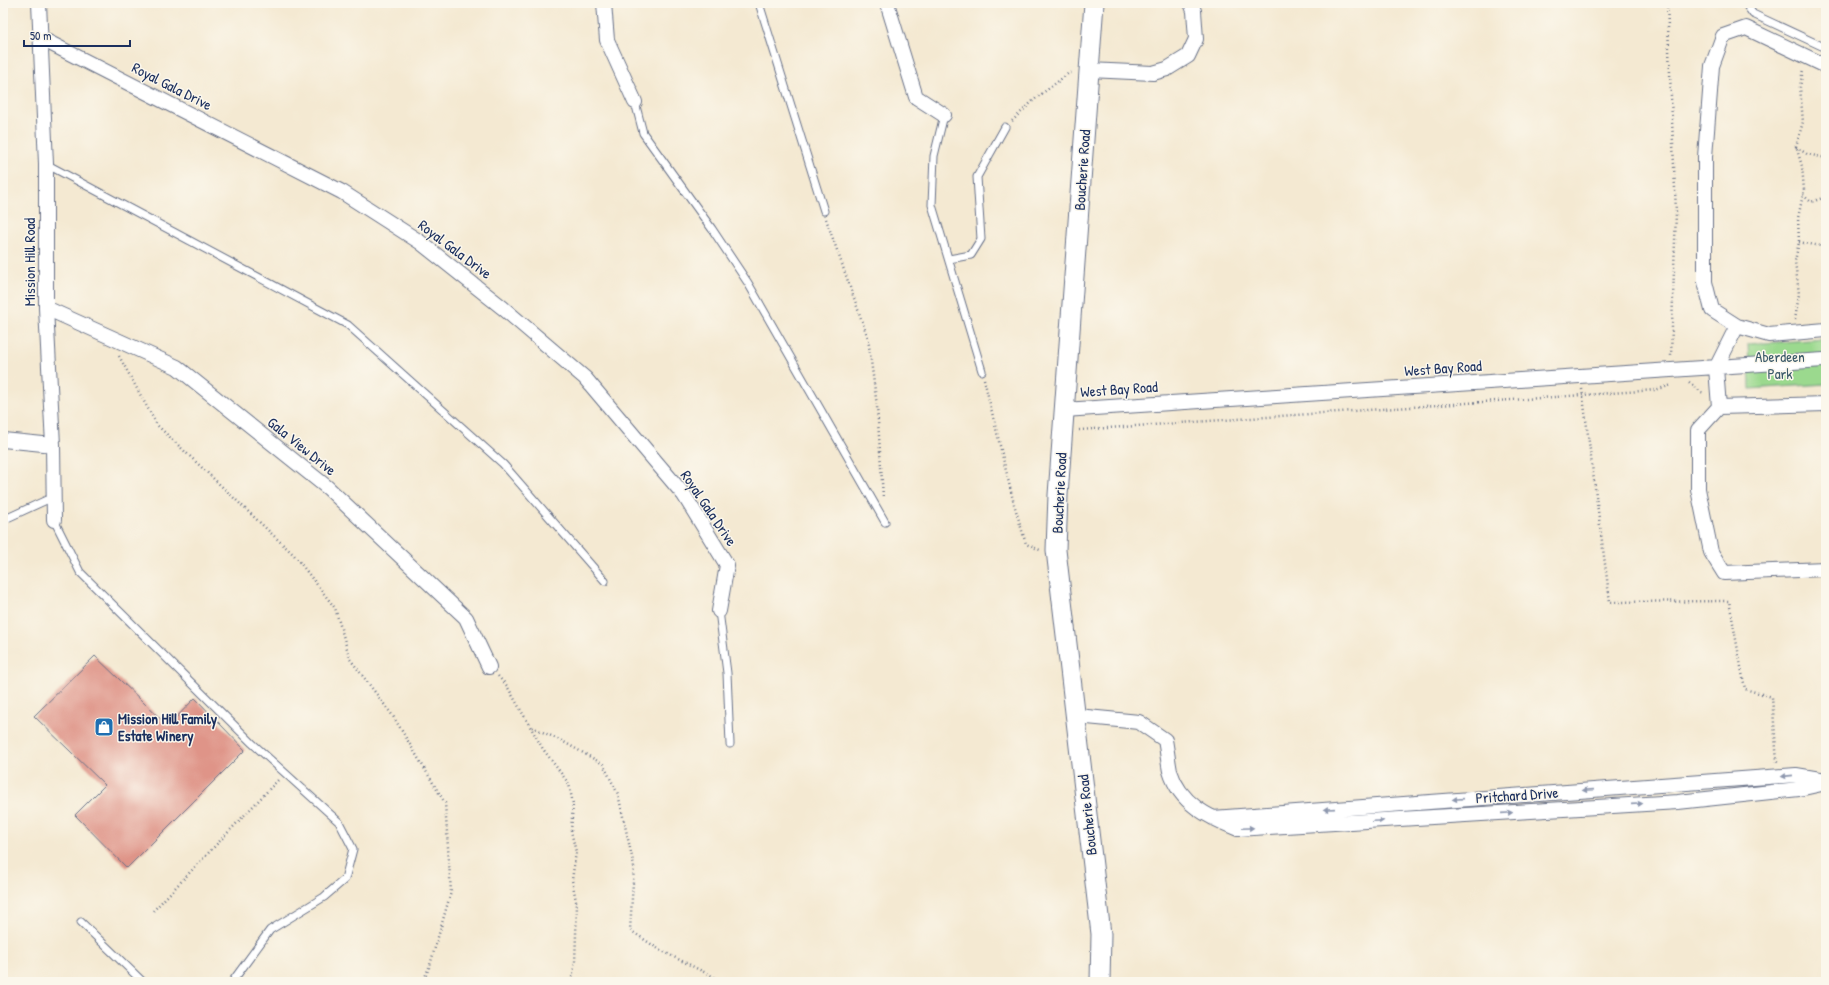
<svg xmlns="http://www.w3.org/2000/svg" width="1829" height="985" font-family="'Patrick Hand',sans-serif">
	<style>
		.green { fill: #9bd98e; stroke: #5b8476 }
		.building { fill: #df9488 }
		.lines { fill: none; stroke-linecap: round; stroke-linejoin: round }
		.service-casing { stroke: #677087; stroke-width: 9 }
		.minor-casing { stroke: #677087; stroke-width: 16 }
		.secondary-casing { stroke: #677087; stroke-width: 21 }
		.path { stroke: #677087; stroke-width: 2.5; stroke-dasharray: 1 3; stroke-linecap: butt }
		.service { stroke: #fff; stroke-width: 7 }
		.minor { stroke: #fff; stroke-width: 14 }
		.secondary { stroke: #fff; stroke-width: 19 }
		.oneway { fill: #8d97ae }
		.labels { text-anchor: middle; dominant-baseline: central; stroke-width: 3; stroke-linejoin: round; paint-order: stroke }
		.street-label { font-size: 15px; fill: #1b2f5e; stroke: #fbf7ec }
		.park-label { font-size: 15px; fill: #3b5a6a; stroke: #fbf7ec }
		.poi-label { font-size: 15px; font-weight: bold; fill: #1b2f5e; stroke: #fbf7ec; text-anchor: start }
	</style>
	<rect width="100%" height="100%" fill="#fbf7ec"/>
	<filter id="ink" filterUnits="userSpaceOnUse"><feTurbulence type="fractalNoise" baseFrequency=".025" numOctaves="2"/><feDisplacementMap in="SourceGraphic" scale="8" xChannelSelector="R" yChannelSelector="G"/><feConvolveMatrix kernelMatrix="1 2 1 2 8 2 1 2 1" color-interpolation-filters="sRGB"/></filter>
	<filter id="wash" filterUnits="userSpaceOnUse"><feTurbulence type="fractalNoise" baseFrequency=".012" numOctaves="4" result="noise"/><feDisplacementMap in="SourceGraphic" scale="16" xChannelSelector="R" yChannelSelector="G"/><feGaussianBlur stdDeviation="0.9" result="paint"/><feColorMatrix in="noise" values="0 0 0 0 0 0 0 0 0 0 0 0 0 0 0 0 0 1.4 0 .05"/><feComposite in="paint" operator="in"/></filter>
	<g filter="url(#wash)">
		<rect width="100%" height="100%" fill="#f4e9d2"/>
		<path class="green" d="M 1826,339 L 1826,384 L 1750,389 L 1748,344 Z"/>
		<g id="blocks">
			<path class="building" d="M 95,656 L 168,726 L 195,698 L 245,750 L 127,868 L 75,815 L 105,785 L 34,716 Z"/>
		</g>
	</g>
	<g filter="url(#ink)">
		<use href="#blocks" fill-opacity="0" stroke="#677087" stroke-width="1"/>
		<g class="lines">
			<g class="service-casing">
				<path id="service" d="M 759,3 L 824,211
					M 1745,3 L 1753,14 L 1826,48
					M 635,102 L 643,133 L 712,229 L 748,283 L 885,522
					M 944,115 L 934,156 L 932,205 L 982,371
					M 46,164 L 348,325 L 503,464 L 605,581
					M 949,259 L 971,255 L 981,239 L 977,177 L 1005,127
					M 3,520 L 53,497
					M 54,520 L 80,572 L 252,743 L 339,822 L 353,849 L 345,879 L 324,897 L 270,930 L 232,982
					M 719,611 L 727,673 L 730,744
					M 81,922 L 143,982"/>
			</g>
			<g class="minor-casing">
				<path id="minor" d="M 39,3 L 46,164 L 46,308 L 53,445 L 54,520
					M 604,3 L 607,40 L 635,102
					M 887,3 L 916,97 L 944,115
					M 40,38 L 342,192 L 420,242 L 503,308 L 585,378 L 684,495 L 727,565 L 719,611
					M 1826,66 L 1746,28 L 1723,36 L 1712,66 L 1705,157 L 1705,282 L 1712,310 L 1737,326 L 1769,335 L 1826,330
					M 1089,70 L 1153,73 L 1167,69 L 1188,56 L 1196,39 L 1194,11 L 1191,3
					M 46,308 L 177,367 L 328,488 L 466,618 L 489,667
					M 1737,326 L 1716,368 L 1719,407 L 1698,430 L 1698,489 L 1711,552 L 1724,573 L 1826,569
					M 1719,407 L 1826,404
					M 1064,410 L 1824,360
					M 3,440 L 53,445
					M 1077,716 L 1139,722 L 1165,740 C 1167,750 1168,761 1170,771 C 1180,804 1208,817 1238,829 L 1678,802 L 1799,789 L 1826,783
					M 1213,818 L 1796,775 L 1826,780"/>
			</g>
			<g class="secondary-casing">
				<path id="secondary" d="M 1094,3 L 1058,495 L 1056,550 L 1101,934 L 1100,982"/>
			</g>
			<path class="path" d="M 1667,3 L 1676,212 L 1671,356
				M 1012,121 L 1035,99 L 1069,73 L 1073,73
				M 1796,147 L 1807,154 L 1826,158
				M 1803,195 L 1811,202 L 1826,197
				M 826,219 L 868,338 L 877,406 L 883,497
				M 1799,242 L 1826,247
				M 1795,320 L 1799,294 L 1795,261 L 1799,242 L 1798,218 L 1804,190 L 1802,166 L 1796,146 L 1803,122 L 1800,87 L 1803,69
				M 119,356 L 157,425 L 294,555 L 335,608 L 350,659 L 393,716 L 445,803 L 451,892 L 430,965 L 423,982
				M 984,379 L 1014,504 L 1026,544 L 1040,550
				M 1689,382 L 1701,392 L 1705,393
				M 1582,389 L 1610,602 L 1729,601 L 1745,689 L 1772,697 L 1777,762
				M 1079,430 L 1655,390 L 1672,385
				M 498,676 L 507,686 L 543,749 L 569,784 L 573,804 L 571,831 L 576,852 L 572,880 L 577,906 L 575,963 L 571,982
				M 532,727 L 562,741 L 603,764 L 618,794 L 634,866 L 630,930 L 660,950 L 724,982
				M 153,911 L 278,780
				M 3,981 L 4,982"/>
			<use href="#service" class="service"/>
			<use href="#minor" class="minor"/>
			<use href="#secondary" class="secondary"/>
		</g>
		<defs><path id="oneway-solid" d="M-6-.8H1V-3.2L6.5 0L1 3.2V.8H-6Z"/></defs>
		<g class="oneway">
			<use href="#oneway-solid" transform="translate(1787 776) rotate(174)"/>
			<use href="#oneway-solid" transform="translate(1588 790) rotate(176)"/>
			<use href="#oneway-solid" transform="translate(1458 799) rotate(176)"/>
			<use href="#oneway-solid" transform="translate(1637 804) rotate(-4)"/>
			<use href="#oneway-solid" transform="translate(1329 809) rotate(176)"/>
			<use href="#oneway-solid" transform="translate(1507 813) rotate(-4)"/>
			<use href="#oneway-solid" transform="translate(1378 821) rotate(-3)"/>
			<use href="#oneway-solid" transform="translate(1248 828) rotate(-3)"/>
		</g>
	</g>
	<defs>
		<g id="shop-square" transform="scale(1)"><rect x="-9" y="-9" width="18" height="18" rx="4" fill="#1f6fb2" stroke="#fbf7ec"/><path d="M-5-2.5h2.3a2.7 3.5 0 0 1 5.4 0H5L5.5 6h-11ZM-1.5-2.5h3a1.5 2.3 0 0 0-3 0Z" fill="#fff"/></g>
	</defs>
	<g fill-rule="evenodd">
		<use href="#shop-square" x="104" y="727"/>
	</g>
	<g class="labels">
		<g class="street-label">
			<text transform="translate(172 86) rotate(27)">Royal Gala Drive</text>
			<text transform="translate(1082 170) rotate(-86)">Boucherie Road</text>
			<text transform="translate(455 249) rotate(37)">Royal Gala Drive</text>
			<text transform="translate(29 262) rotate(-90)">Mission Hill Road</text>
			<text transform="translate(1443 368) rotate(-4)">West Bay Road</text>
			<text transform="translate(1119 389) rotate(-4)">West Bay Road</text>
			<text transform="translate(302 446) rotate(39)">Gala View Drive</text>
			<text transform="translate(1059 493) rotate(-87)">Boucherie Road</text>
			<text transform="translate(709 508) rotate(56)">Royal Gala Drive</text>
			<text transform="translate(1517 795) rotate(-4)">Pritchard Drive</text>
			<text transform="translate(1087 815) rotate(-96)">Boucherie Road</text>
		</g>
		<g class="park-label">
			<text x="1780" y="356">Aberdeen<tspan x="1780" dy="17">Park</tspan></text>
		</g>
		<g class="poi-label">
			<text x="118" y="718">Mission Hill Family<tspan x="118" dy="17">Estate Winery</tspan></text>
		</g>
	</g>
	<rect width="1829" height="985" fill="none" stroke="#fbf7ec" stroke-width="16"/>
	<path d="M24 40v6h106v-6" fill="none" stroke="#1b2f5e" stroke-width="2"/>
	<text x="30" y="40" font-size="12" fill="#1b2f5e" stroke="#fbf7ec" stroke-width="3" paint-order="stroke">50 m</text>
</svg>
